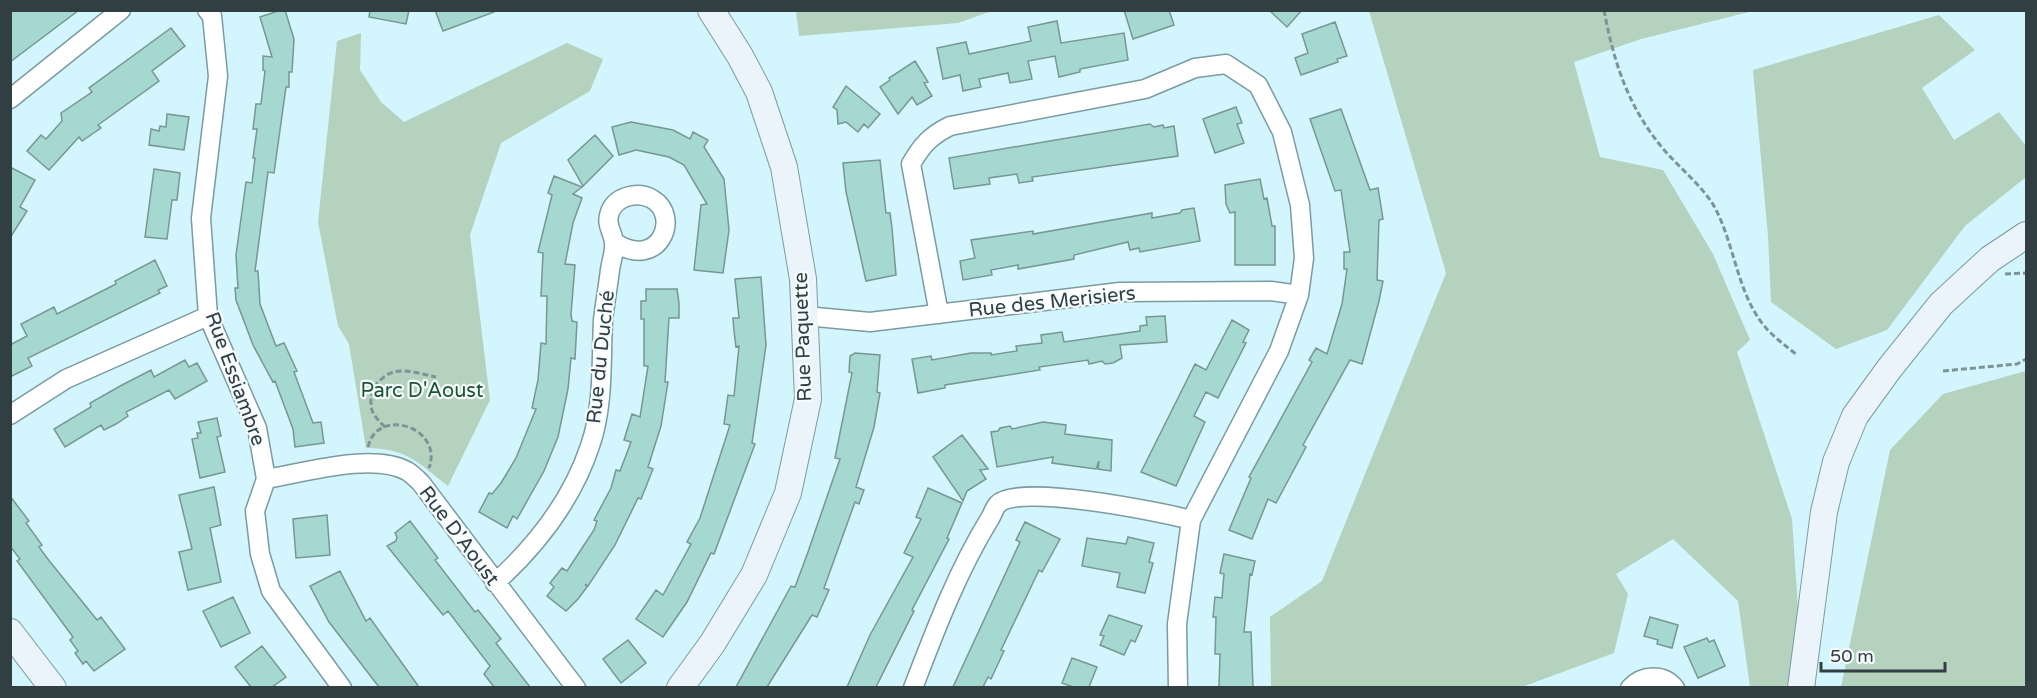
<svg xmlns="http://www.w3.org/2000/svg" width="2037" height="698" font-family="'Varela Round',sans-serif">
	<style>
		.green { fill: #b4d2bd }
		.building { fill: #a5d8d0; stroke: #779792; stroke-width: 1.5 }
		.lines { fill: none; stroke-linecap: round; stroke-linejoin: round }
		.street-casing { stroke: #7b9ba2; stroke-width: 21 }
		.secondary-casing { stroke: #7b9ba2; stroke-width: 28 }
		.path { stroke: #7c9398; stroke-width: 3; stroke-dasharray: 6 3; stroke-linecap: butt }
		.street { stroke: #fff; stroke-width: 18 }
		.secondary { stroke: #ebf4fb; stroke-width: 26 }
		.labels { text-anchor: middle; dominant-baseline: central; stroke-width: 4.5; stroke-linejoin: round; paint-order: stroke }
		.street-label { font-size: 20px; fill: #323f42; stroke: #f6fcfe }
		.park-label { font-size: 20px; fill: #1a5433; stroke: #f6fcfe }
	</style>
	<rect width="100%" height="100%" fill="#d3f5fd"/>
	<path class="green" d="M 796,11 L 796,10 L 992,11 L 958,23 L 799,36 Z
		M 1369,11 L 1753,11 L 1641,39 L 1574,62 L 1600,157 L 1663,170 L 1713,254 L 1750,340 L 1737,352 L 1792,519 L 1800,638 L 1789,687 L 1750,687 L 1738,601 L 1673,539 L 1616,574 L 1628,594 L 1614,653 L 1522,687 L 1271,687 L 1270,617 L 1322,581 L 1446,273 Z
		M 1939,15 L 1975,50 L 1922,88 L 1954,140 L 1999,112 L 2026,146 L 2026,177 L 1965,226 L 1887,330 L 1836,349 L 1771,302 L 1768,236 L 1753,70 Z
		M 361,33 L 360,70 L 381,102 L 404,122 L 567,43 L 603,59 L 590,91 L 501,143 L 470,235 L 490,400 L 448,486 C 417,462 406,448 366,448 L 349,344 L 338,326 L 318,222 L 337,41 Z
		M 2026,371 L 2026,687 L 1841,687 L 1890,450 L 1943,394 Z"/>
	<path class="building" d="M 10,10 L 79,10 L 10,62 Z
		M 281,10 L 285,10 L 294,39 L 292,72 L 289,72 L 289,87 L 286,87 L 274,173 L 268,172 L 255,271 L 258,271 L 260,304 L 276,346 L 284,343 L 297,371 L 294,372 L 313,423 L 321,422 L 324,443 L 295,447 L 293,429 L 275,381 L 273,382 L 253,345 L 236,300 L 235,288 L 238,288 L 236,255 L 246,182 L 252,183 L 255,158 L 253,158 L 257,129 L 253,129 L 256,104 L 261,104 L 265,71 L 263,70 L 263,56 L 272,57 L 260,17 Z
		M 370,10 L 409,10 L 406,24 L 369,17 Z
		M 435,10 L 494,10 L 494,12 L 443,31 Z
		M 1124,10 L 1169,10 L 1174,25 L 1133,39 Z
		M 1269,10 L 1302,10 L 1287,27 Z
		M 1057,21 L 1061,43 L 1124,33 L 1128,60 L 1080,69 L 1080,72 L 1059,77 L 1055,56 L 1028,61 L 1032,79 L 1010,83 L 1008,73 L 979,79 L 981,87 L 963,91 L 960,75 L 943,79 L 937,48 L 966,42 L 969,54 L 1031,41 L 1028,27 Z
		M 1335,22 L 1347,56 L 1337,59 L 1338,62 L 1301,75 L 1295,58 L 1308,53 L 1302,34 Z
		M 171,28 L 185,46 L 152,71 L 159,81 L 98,125 L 101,128 L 82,141 L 79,137 L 49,170 L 27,151 L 41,135 L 46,139 L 62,121 L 61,113 L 92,92 L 89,88 Z
		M 915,61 L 928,82 L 924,83 L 932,96 L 917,105 L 912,97 L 898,114 L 880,87 L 890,80 L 889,78 Z
		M 846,86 L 880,114 L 868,128 L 864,124 L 858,132 L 846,122 L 838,124 L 837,110 L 833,107 Z
		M 1236,107 L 1242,123 L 1237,124 L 1244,143 L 1215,153 L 1203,119 Z
		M 1341,109 L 1370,190 L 1378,188 L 1383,219 L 1379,220 L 1377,280 L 1383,281 L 1379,301 L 1362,364 L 1350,360 L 1303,445 L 1306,447 L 1276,503 L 1268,499 L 1252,539 L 1229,530 L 1251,478 L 1249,477 L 1312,362 L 1309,360 L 1316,348 L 1327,354 L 1342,304 L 1347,269 L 1344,269 L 1344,252 L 1350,252 L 1341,190 L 1335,191 L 1310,119 Z
		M 167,114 L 189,117 L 184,150 L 149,145 L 151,129 L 159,131 L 160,126 L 166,127 Z
		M 631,122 L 673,130 L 690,139 L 693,132 L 708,140 L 704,147 L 724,179 L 729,230 L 723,273 L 694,270 L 701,205 L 707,204 L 684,165 L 669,157 L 636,150 L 619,155 L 612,127 Z
		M 1150,124 L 1154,127 L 1163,125 L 1164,128 L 1174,126 L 1178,156 L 1032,177 L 1033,181 L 1019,183 L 1017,174 L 989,178 L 990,184 L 954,189 L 949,158 Z
		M 595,135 L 613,156 L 583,186 L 568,160 Z
		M 880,160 L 886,213 L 890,213 L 892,228 L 896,275 L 866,281 L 846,192 L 843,163 Z
		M 10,167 L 35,180 L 20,207 L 27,211 L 10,238 Z
		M 154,169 L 180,173 L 177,200 L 172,200 L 167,239 L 145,237 Z
		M 554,176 L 582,187 L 573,194 L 582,198 L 573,223 L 565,264 L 575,265 L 571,314 L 572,321 L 577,322 L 575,359 L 571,358 L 568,389 L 558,437 L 544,471 L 517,519 L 513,516 L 507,528 L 479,512 L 489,493 L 492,494 L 501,483 L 516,458 L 536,409 L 532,408 L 538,380 L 541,343 L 546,344 L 547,296 L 541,296 L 543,253 L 538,252 L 552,195 L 548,193 Z
		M 1260,179 L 1264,199 L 1267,198 L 1272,226 L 1275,226 L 1275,265 L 1235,265 L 1235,212 L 1230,213 L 1226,204 L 1225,185 Z
		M 1194,208 L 1200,241 L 1140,252 L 1139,248 L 1130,250 L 1128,242 L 1074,255 L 1074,259 L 1018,269 L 1018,265 L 991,270 L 992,275 L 963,280 L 960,261 L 975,258 L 971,240 L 1033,231 L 1033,234 L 1152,213 L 1152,218 L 1180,213 L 1182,210 Z
		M 155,260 L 167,286 L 158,290 L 160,293 L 28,358 L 32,366 L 10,377 L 10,345 L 27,336 L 21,324 L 54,307 L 57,314 L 116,284 L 115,281 Z
		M 761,277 L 766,345 L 752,443 L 755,444 L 714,554 L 711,553 L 687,602 L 663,637 L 636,619 L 656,590 L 663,595 L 691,544 L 687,542 L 700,518 L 730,425 L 724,424 L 728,395 L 734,396 L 739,346 L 736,347 L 734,331 L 733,318 L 739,318 L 735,279 Z
		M 646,289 L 677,289 L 679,303 L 679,318 L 669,318 L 665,382 L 668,382 L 661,426 L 648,467 L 653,469 L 641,499 L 638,498 L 615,545 L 588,586 L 585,584 L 587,587 L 578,599 L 566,611 L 547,596 L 554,587 L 550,583 L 562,568 L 567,571 L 594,530 L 597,521 L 594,520 L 611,488 L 616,470 L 620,471 L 631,442 L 624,440 L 632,414 L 640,417 L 648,366 L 644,366 L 644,319 L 641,319 L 641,301 L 646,301 Z
		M 1165,316 L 1167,342 L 1120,345 L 1122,358 L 1113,363 L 1105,364 L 1102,361 L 1089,364 L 1088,360 L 1039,367 L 1040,370 L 945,385 L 945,388 L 918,393 L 912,359 L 931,356 L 932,360 L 971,353 L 991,353 L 991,355 L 1017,351 L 1016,346 L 1042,343 L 1041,335 L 1062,332 L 1064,342 L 1140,331 L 1140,326 L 1147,325 L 1146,317 Z
		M 1232,320 L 1249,330 L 1243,342 L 1246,343 L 1218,398 L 1206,392 L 1194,416 L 1205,422 L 1176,486 L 1141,472 L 1195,364 L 1206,370 Z
		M 855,353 L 880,355 L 877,392 L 880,393 L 874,427 L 856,487 L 864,490 L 859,504 L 855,502 L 824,588 L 829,590 L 817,617 L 812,615 L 767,687 L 736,687 L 791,586 L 795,587 L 808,552 L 840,459 L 835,458 L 852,373 L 849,372 L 850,356 Z
		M 185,360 L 189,367 L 197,363 L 207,381 L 175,399 L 169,390 L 126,412 L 128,416 L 116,424 L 104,430 L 101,425 L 65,447 L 54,429 L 91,407 L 90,403 L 122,385 L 151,370 L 154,377 Z
		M 217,418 L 221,436 L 217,437 L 225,472 L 200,478 L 192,439 L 198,438 L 197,433 L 201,433 L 198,422 Z
		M 1043,422 L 1066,425 L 1065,434 L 1112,440 L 1111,471 L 1098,469 L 1099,461 L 1096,469 L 1052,463 L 1053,457 L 997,467 L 991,432 L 998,431 L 1000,428 L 1010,426 L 1012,429 Z
		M 962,435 L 988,469 L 980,470 L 986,479 L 967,491 L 963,501 L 933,457 Z
		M 214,487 L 221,525 L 210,528 L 221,582 L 188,590 L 179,552 L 192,549 L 179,495 Z
		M 928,488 L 962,503 L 947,538 L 949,539 L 912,610 L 914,611 L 876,687 L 847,687 L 870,635 L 913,557 L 904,553 L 921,519 L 916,517 Z
		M 10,496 L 29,521 L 26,523 L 42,545 L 39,547 L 47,558 L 97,620 L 101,617 L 125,649 L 94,671 L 86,661 L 83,664 L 75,653 L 78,651 L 70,640 L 73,637 L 17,561 L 20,559 L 10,546 Z
		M 327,515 L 330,555 L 296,558 L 293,519 Z
		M 410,521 L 438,558 L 435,560 L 475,612 L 478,610 L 501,639 L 496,643 L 530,687 L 494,687 L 484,674 L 490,666 L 448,611 L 443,615 L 387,546 L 396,541 L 397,537 L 395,533 Z
		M 1025,522 L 1060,539 L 1042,572 L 1039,570 L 1001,650 L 1004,651 L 991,679 L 988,677 L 983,687 L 953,687 L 1020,542 L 1016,540 Z
		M 1128,537 L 1154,543 L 1149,562 L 1153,563 L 1145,593 L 1117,587 L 1120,573 L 1082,566 L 1087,538 L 1126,544 Z
		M 1224,554 L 1255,561 L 1252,575 L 1250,574 L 1244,632 L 1251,632 L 1253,687 L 1219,687 L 1220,654 L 1215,654 L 1216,617 L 1213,617 L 1215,597 L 1222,598 L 1224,574 L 1220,573 Z
		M 340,571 L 366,621 L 370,618 L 419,687 L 379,687 L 329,622 L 310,586 Z
		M 233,597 L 250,633 L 221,647 L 203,611 Z
		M 1109,615 L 1142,626 L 1135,642 L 1131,640 L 1124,655 L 1100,645 L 1104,636 L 1100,635 Z
		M 1650,617 L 1678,625 L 1672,648 L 1657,644 L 1658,640 L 1644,636 Z
		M 1707,638 L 1709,642 L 1714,640 L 1725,666 L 1698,678 L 1684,647 Z
		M 628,640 L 646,663 L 621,683 L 603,659 Z
		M 262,646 L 286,677 L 272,687 L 251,687 L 235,667 Z
		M 1072,658 L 1097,667 L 1089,687 L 1073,687 L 1062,683 Z"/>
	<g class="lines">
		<g class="street-casing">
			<path id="street" d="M 207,10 L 212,16 L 218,76 L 201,218 L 208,316 L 257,428 L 266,479 L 255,511 L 260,554 L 271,591 L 342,688
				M 10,99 L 121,10
				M 939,314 L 911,164 C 922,145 930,136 950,126 L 1145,89 L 1195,68 L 1226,64 L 1258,85 L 1282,132 L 1300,205 L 1304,258 L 1299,295 L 1279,351 L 1191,520 L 1177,624 L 1178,688
				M 805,316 L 870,322 L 1120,292 L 1271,291 L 1299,295
				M 10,415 L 66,379 L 208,316
				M 266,479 C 303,473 373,452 407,471 C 412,474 417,479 421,483 L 576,688
				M 495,583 C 536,546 572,500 590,446 C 604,406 601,361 603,320 C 605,303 608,286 610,270 C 611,262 615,251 614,243 C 613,231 605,225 610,212 C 616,196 638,191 652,199 C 682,216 659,272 614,242
				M 913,688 C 935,631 957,572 989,520 C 992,516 994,508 998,504 C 1018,483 1161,512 1191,520
				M 1630,688 C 1642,675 1663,673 1675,688"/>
		</g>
		<g class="secondary-casing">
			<path id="secondary" d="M 10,632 L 53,688
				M 680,688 L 712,644 L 754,575 L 788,493 L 808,399 L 803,279 L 784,167 L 759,92 L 740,56 L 711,10
				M 1801,688 L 1824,512 L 1836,462 L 1855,416 L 1889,369 L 1941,304 L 1990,259 L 2026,235"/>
		</g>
		<path class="path" d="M 1604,10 C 1614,64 1629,109 1665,151 C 1681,169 1702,186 1714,206 C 1735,244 1737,295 1766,328 C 1775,338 1786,346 1797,355
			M 2005,274 L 2026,273
			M 1943,371 L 2017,364 L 2026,359
			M 385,427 C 378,420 371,414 371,404 C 369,386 386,370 403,371 C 414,371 425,375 436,377
			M 368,447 C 377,406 444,427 429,468"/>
		<use href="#street" class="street"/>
		<use href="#secondary" class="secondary"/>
	</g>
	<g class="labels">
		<g class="street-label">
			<text transform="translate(1052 302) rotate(-6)">Rue des Merisiers</text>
			<text transform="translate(803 337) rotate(-92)">Rue Paquette</text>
			<text transform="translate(601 357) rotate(-84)">Rue du Duché</text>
			<text transform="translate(235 379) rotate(70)">Rue Essiambre</text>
			<text transform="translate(459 536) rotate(53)">Rue D'Aoust</text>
		</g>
		<g class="park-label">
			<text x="422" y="391">Parc D'Aoust</text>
		</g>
	</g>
	<rect width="2037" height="698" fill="none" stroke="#323f42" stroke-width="24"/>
	<path d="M1821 662v9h124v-9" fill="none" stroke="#323f42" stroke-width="3"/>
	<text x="1830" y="662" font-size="18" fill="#323f42" stroke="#f6fcfe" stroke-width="4.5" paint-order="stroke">50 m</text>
</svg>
